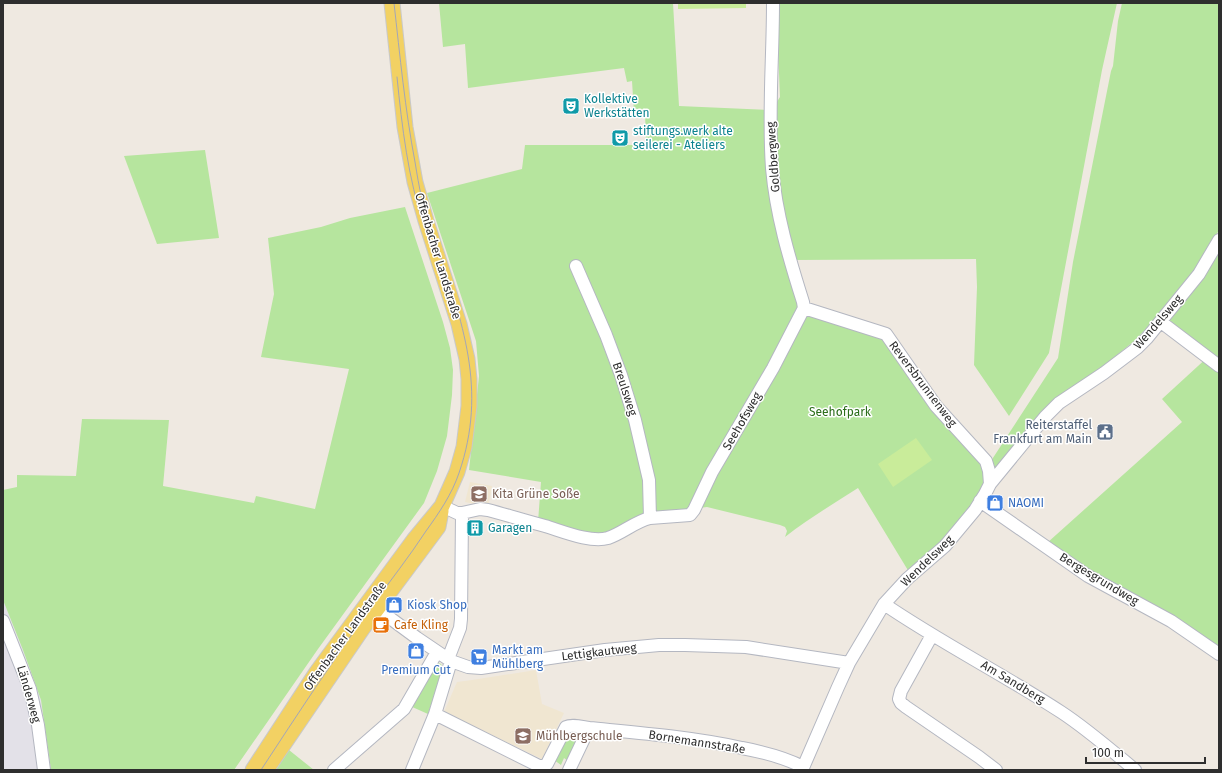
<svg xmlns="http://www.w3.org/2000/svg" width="1222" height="773" font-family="'Fira Sans',sans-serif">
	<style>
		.industrial { fill: #e3e1e8 }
		.education { fill: #f0e6d1 }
		.green { fill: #b6e59e }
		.pitch { fill: #c9ec9a }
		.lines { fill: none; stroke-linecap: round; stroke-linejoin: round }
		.minor-casing { stroke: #b4b7c1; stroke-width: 14 }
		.major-casing { stroke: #c9c9c9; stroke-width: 17 }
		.minor { stroke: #fff; stroke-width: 12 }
		.major { stroke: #f2d163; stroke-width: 15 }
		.tram { stroke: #a3a6b8; stroke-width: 1 }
		.labels { text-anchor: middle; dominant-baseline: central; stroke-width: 3; stroke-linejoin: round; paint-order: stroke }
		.culture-label { font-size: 12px; fill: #0d838f; stroke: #fff; text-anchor: start }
		.street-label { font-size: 12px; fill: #2e2e2e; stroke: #fff }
		.park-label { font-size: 12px; fill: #2c6e1b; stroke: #fff }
		.service-label { font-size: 12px; fill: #4e5e75; stroke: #fff; text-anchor: end }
		.education-label { font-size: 12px; fill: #785e54; stroke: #fff; text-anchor: start }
		.shop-label { font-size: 12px; fill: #366cbe; stroke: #fff; text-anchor: start }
		.food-label { font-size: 12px; fill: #c56008; stroke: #fff; text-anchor: start }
	</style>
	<rect width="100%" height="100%" fill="#efe9e1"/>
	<path class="industrial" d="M 3,600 L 23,650 L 41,700 L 51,770 L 3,770 Z"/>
	<path class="education" d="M 470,482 L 492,486 L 488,507 L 465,502 Z
		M 536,670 L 542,704 L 564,713 L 542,759 L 444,712 L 457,682 L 472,680 Z"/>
	<path class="green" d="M 439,3 L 673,3 L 679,106 L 768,110 L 771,168 L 801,310 L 689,511 L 596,536 L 538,522 L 541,482 L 469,470 L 479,376 L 476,341 L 427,193 L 522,169 L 525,145 L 646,145 L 645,112 L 634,112 L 632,81 L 627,82 L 624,68 L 468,88 L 465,44 L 443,47 Z
		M 776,3 L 1117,3 L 1102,70 L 1049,353 L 1009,416 L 974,365 L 977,287 L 976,259 L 793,260 L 780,195 L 773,108 L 780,97 Z
		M 1122,3 L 1219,3 L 1219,230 L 1201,261 L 1159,316 L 1133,342 L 1101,368 L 993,473 L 989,464 L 1058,358 L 1073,262 L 1111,71 L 1113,66 L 1118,21 Z
		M 205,150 L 219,238 L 157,244 L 124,156 Z
		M 405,207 L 443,322 L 450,348 L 453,370 L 452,395 L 447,436 L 437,471 L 424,503 L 318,649 L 234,770 L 51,770 L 41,700 L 23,650 L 3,600 L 3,490 L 17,487 L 17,475 L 76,476 L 82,419 L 169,420 L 163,486 L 254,503 L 256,496 L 315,509 L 349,369 L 261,357 L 274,294 L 268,238 L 321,227 L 350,218 Z
		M 1219,246 L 1219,649 L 1074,562 L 1047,543 L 1182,422 L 1162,399 L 1210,355 L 1166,322 Z
		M 803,313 L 885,339 L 984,467 L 985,482 L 975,501 L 940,545 L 909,572 L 858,488 C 833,504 808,519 785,537 L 787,531 L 785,527 L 780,525 L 707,507 L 699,508 Z
		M 436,662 L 441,664 L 443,668 L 428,714 L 410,706 Z
		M 566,733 L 574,733 L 581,737 L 568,761 L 564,758 L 561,765 L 554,760 Z
		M 289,750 L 314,770 L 276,770 Z"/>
	<path class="pitch" d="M 678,3 L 746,3 L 746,8 L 678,9 Z
		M 916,438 L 932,460 L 893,487 L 878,464 Z"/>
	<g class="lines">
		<g class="minor-casing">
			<path id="minor" d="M 773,3 C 773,58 768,113 772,168 C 776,214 789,258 803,302 L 804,308
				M 576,266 L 606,335 L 621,375 L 635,420 L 649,480 L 650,518
				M 804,308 L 886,334 L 936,406 L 986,461 L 989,471 L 990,484
				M 1161,322 L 1219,366
				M 980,501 L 1088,576 L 1171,621 L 1219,654
				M 442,506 L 457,513 L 462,513 L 480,509 L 488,510 C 507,515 526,521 545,526 C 562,531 590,543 608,538 C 623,533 634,522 650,518 L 690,515 L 694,510 L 712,472 L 773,368 L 804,308
				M 371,604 L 417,638 L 451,661 L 468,667 L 481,668 L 605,650 L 659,645 L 685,645 L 746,647 L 849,663
				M 884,604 C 941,643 1003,674 1061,712 C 1087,729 1111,750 1135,770
				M 3,621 L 30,689 L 38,725 L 44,770
				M 932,635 L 901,691 L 899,699 L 901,703 L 906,707 L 979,757 L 996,770
				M 448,659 L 460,628 L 461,619 L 462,513
				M 435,714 L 541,767 L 547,764 L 566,727 C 572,724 582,727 589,728
				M 334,770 L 404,709 L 437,652
				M 412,770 L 435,714 L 451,661
				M 569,770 L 589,728 C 640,733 692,737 742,748 C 763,752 784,757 803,767
				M 802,770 L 838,687 L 849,663 L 884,604 L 907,579 L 945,546 L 975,510 L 985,494 L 990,484 L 1045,417 L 1059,403 L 1104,373 L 1137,348 L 1147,338 L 1199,274 L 1219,240"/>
		</g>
		<g class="major-casing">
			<path id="major" d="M 253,770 L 317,672 L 414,540 L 442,506 L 457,472 L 464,447 L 469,406 L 469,379 L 467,359 L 459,324 L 426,221 L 415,182 L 405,127 L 392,3
				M 266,770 L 362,629 L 438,527 L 441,511"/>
		</g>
		<use href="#minor" class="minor"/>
		<use href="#major" class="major"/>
		<path class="tram" d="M 397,77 C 402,127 408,178 424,226
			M 261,770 C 297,715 333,660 372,606 C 390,581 409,557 426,531 C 439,513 452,494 459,473 C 488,389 462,322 436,243 C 431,228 426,214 422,199 C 419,187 417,174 415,162 C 405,109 400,56 394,3"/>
	</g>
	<defs>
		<g id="theatre-square" transform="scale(0.9)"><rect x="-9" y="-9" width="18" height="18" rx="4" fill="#0f9aa8" stroke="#fff"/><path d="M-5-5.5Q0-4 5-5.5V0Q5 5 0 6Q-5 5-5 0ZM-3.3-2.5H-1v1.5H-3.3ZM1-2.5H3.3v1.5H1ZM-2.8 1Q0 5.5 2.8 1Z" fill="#fff"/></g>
		<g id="civic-square" transform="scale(0.9)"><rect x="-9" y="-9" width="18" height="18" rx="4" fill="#5c6f8a" stroke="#fff"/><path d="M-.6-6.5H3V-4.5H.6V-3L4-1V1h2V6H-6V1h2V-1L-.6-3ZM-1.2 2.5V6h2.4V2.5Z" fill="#fff"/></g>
		<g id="school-square" transform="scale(0.9)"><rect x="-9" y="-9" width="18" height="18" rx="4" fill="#8d6e63" stroke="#fff"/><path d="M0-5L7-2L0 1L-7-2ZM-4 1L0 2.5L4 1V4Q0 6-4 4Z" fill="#fff"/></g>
		<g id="shop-square" transform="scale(0.9)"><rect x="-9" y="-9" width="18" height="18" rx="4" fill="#3f7fe0" stroke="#fff"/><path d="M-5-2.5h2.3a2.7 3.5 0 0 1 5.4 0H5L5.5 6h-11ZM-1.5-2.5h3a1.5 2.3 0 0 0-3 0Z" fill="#fff"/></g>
		<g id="building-square" transform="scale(0.9)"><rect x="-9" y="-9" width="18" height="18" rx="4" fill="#0f9aa8" stroke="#fff"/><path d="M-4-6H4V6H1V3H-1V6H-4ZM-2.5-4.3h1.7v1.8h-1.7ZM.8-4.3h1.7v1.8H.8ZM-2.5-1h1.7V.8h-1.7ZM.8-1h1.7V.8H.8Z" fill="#fff"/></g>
		<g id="cafe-square" transform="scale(0.9)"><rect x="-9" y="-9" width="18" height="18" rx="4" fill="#e8710a" stroke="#fff"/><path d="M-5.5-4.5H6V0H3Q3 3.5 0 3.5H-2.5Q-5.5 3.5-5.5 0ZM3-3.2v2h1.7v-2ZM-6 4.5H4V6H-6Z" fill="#fff"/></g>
		<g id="supermarket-square" transform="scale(0.9)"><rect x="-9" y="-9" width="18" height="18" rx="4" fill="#3f7fe0" stroke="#fff"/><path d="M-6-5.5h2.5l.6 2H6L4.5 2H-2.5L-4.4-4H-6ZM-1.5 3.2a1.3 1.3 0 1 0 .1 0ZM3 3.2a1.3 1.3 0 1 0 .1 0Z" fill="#fff"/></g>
	</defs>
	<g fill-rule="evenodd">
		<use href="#theatre-square" x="571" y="106"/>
		<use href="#theatre-square" x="620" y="138"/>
		<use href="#civic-square" x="1105" y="432"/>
		<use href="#school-square" x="479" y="494"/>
		<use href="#shop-square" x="995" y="503"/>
		<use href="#building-square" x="475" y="528"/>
		<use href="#shop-square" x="394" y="605"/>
		<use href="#cafe-square" x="381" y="625"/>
		<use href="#shop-square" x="416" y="651"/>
		<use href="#supermarket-square" x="479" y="657"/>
		<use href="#school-square" x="523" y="736"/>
	</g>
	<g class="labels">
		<g class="culture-label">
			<text x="584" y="99">Kollektive<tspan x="584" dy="14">Werkstätten</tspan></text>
			<text x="633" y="131">stiftungs.werk alte<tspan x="633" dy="14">seilerei - Ateliers</tspan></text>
			<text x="488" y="528">Garagen</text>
		</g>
		<g class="street-label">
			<text transform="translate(773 157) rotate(-94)">Goldbergweg</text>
			<text transform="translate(438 256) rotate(73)">Offenbacher Landstraße</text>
			<text transform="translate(1158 322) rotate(-49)">Wendelsweg</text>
			<text transform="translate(923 384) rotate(53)">Reversbrunnenweg</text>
			<text transform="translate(625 389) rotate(72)">Breulsweg</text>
			<text transform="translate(742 421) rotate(-60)">Seehofsweg</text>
			<text transform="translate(927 561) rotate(-44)">Wendelsweg</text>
			<text transform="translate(1099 579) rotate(31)">Bergesgrundweg</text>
			<text transform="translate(345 636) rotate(-54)">Offenbacher Landstraße</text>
			<text transform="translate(599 652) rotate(-7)">Lettigkautweg</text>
			<text transform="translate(1013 682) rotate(31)">Am Sandberg</text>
			<text transform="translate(29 694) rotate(74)">Länderweg</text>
			<text transform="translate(697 742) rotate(9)">Bornemannstraße</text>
		</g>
		<g class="park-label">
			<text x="840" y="412">Seehofpark</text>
		</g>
		<g class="service-label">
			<text x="1092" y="425">Reiterstaffel<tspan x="1092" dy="14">Frankfurt am Main</tspan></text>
		</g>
		<g class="education-label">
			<text x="492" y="494">Kita Grüne Soße</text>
			<text x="536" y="736">Mühlbergschule</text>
		</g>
		<g class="shop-label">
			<text x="1008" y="503">NAOMI</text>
			<text x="407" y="605">Kiosk Shop</text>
			<text x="492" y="650">Markt am<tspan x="492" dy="14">Mühlberg</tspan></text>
			<text x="416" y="670" text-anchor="middle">Premium Cut</text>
		</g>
		<g class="food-label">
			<text x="394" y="625">Cafe Kling</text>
		</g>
	</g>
	<rect width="1222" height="773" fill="none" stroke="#2e2e2e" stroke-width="8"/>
	<path d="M1086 757v6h119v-6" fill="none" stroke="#2e2e2e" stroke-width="2"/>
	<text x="1092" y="757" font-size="12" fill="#2e2e2e" stroke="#ffffff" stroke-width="3" paint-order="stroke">100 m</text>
</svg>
